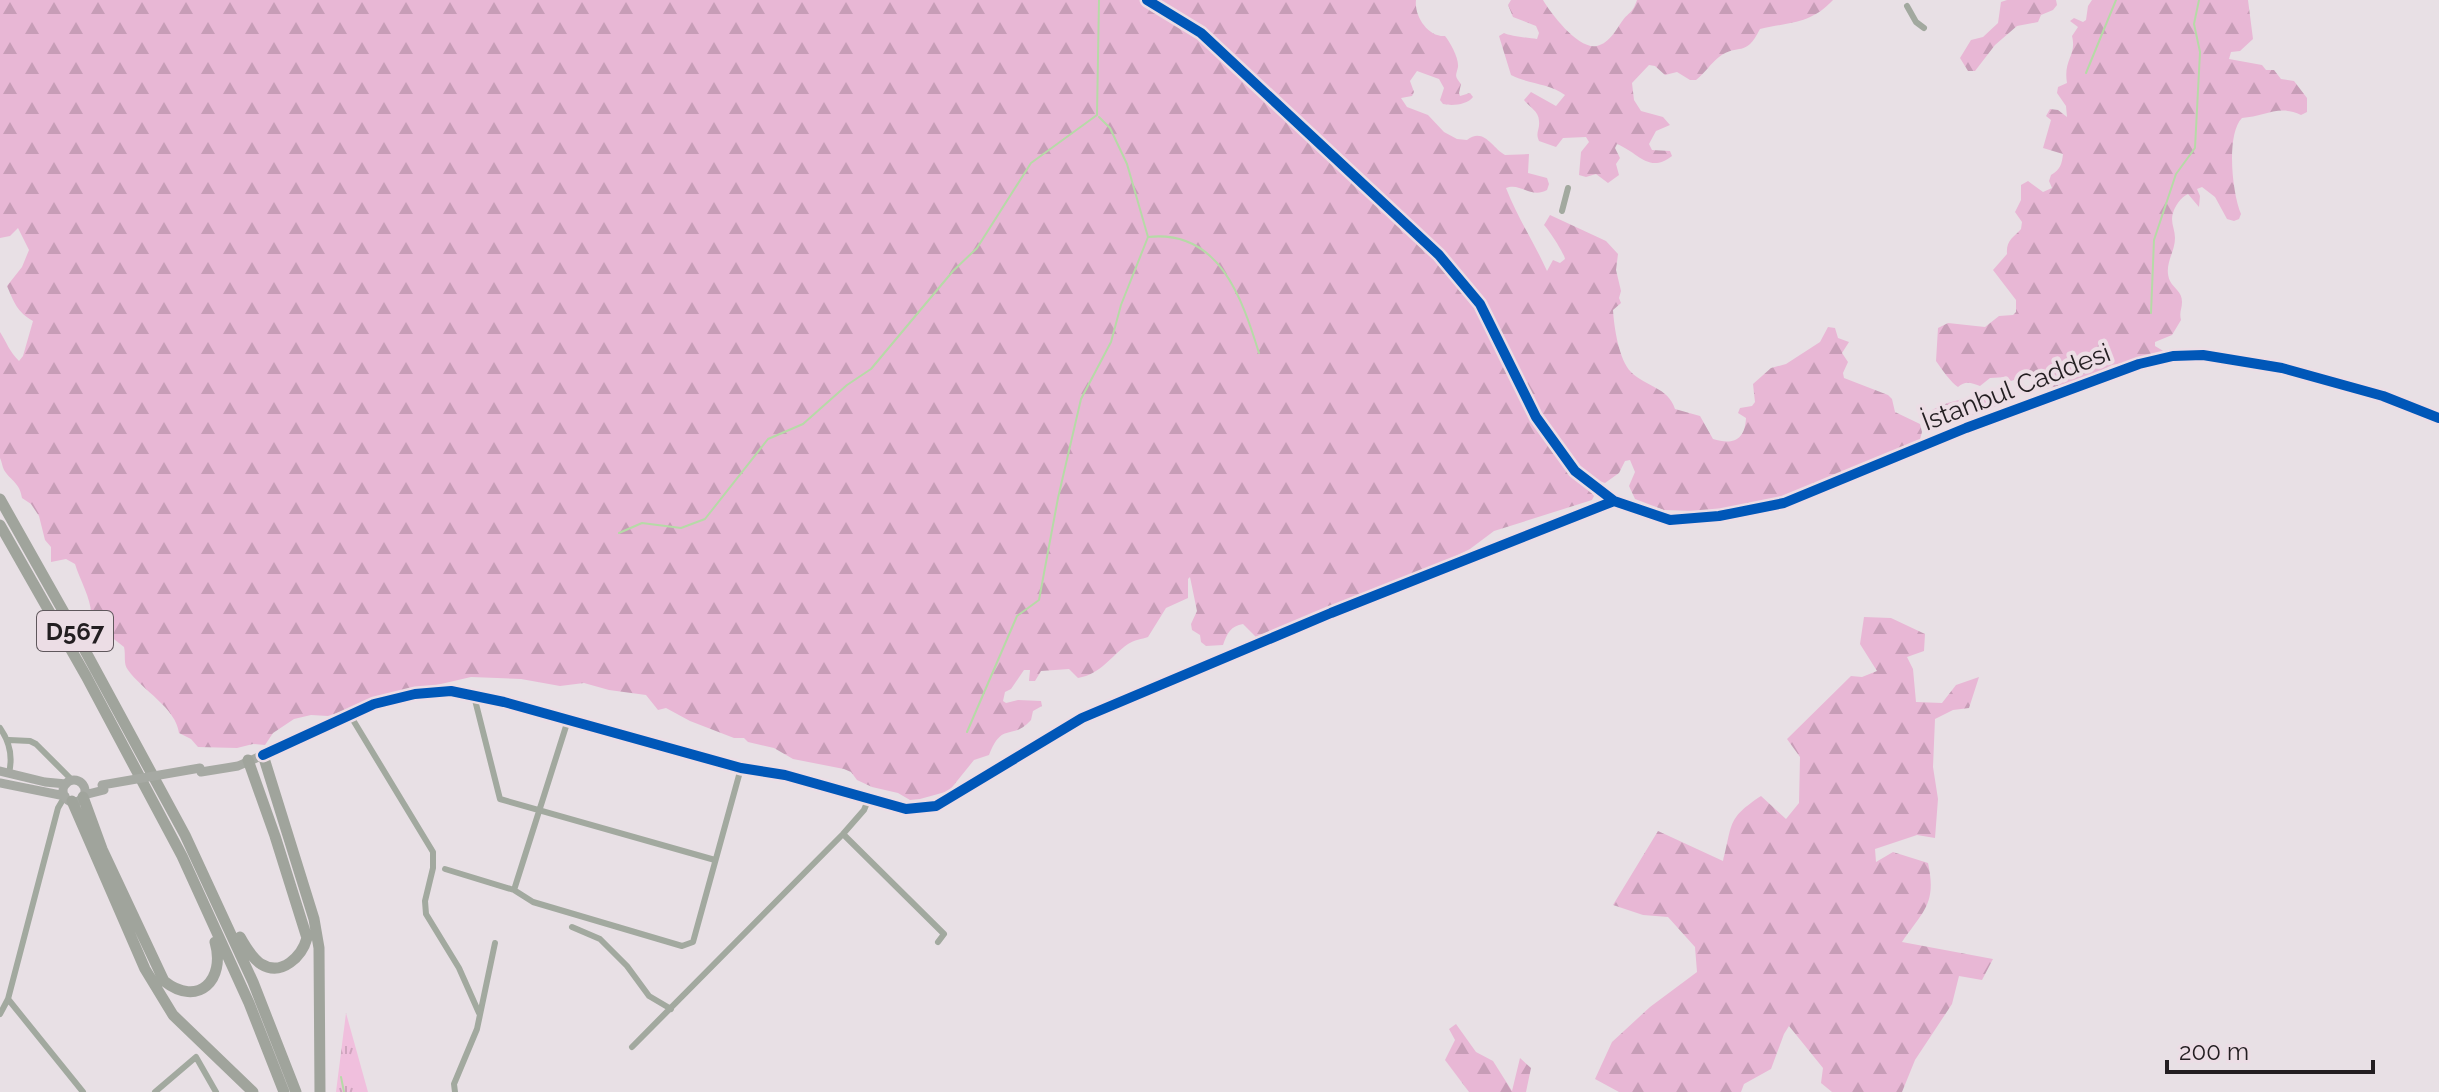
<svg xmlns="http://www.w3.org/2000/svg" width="2439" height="1092" font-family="Raleway,sans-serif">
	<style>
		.grass { fill: url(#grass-tufts) }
		.forest { fill: url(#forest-firs) }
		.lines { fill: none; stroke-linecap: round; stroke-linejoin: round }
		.stream { stroke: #b6daa7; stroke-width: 2 }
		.street { stroke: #a2a99f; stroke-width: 6 }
		.secondary { stroke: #a2a89f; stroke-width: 8 }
		.primary { stroke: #a6a9a3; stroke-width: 9 }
		.highway { stroke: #a0a49c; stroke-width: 11 }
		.primary-bridge { stroke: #a6a9a3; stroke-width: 9 }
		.cycleway-casing { stroke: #ecdde5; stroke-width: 15 }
		.cycleway { stroke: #0057b8; stroke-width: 10 }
		.labels { text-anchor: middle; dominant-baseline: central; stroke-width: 8; stroke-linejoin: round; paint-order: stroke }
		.shield { fill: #ecdde5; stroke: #5f575c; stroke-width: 2 }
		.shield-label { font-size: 24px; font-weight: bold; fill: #231e21 }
		.street-label { font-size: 26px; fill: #231e21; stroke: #ecdde5 }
	</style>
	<defs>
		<pattern id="grass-tufts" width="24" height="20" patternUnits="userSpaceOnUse" patternTransform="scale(2)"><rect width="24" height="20" fill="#f0bfdd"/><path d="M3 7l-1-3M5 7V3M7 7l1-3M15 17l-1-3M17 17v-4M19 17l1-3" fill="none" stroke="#cea4bd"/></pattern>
		<pattern id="forest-firs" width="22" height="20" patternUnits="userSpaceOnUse" patternTransform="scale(2)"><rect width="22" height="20" fill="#e8b7d5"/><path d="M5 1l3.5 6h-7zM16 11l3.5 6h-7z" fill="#c79db7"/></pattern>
	</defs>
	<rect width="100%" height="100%" fill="#e8e0e5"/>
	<path class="grass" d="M 346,1013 L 368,1092 L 336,1092 Z"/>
	<path class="forest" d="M 0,0 L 1416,0 C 1414,16 1428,37 1445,36 C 1450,42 1459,58 1458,67 C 1456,76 1454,75 1461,84 L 1459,93 L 1460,96 L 1470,93 L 1473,97 C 1467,105 1452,106 1443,104 L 1440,100 L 1444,88 L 1439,79 L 1417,71 L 1410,81 L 1414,92 L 1412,96 L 1401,98 L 1407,107 L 1428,115 L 1444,132 L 1457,139 L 1467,140 C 1484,127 1492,148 1505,155 L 1529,154 L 1528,173 L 1547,178 L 1549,184 L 1547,190 C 1531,199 1520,182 1506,188 C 1517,217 1534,242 1547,271 L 1553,260 L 1560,263 L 1565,259 C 1564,253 1549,230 1544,225 L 1550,215 L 1606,241 L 1618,254 L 1616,270 L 1621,291 L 1619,298 L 1621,303 L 1613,310 C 1614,327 1619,360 1631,372 C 1646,387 1668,387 1675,409 L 1700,416 L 1713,439 C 1732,445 1745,441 1746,418 L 1738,413 L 1740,408 L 1752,406 L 1755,402 L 1753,384 L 1771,368 L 1786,364 L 1820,342 L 1828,327 L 1835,328 L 1838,338 L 1849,342 L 1842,353 L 1848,362 L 1843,373 L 1844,378 L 1888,395 L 1892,399 L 1895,412 L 1920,424 L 1922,432 L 1919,443 L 1902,448 L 1808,489 L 1758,505 L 1722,512 L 1664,510 L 1635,499 L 1629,486 L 1635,472 L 1630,460 L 1625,461 L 1619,473 L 1605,483 L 1585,476 L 1584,483 L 1594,496 L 1592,500 L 1494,531 L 1470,549 L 1436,566 L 1256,637 L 1243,624 C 1231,626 1227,633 1223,645 L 1206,646 L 1201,642 L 1200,635 L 1192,630 L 1191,624 L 1197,611 L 1190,577 L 1188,579 L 1188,598 L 1166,608 L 1148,637 C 1142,639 1134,640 1128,644 C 1111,656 1101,674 1078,678 L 1069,669 L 1041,671 L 1035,681 L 1029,681 L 1030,670 L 1024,670 L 1011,689 L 1005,692 L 1003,701 L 1006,703 L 1018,700 L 1041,701 L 1042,706 L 1033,711 L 1031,720 C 1011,742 1003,720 989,755 L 974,760 L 949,791 L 920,799 L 910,800 L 898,793 L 872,787 L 857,780 L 851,772 L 844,769 L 793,759 L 774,748 L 748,742 L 744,738 L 734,738 L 690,721 L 666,708 L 658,710 L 646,695 L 609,690 L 584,683 L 560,686 L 521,679 L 471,677 L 385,697 L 328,716 L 311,715 L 294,719 L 273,733 L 265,745 L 253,744 L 237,748 L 198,747 L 191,739 L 179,733 C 176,708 142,690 128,670 C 123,664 126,655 124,647 L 110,636 L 102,619 L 91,613 C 91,599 80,580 75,564 L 66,559 L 51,562 L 51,547 L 45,540 L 39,516 L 31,504 L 22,498 C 20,483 11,481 4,470 C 2,466 2,462 0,458 L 0,332 C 7,343 9,351 19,361 L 23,356 L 33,321 C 17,312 14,302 7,286 L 22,267 L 29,250 L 18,228 L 10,236 L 0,238 Z
		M 1511,0 L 1543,0 C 1551,14 1579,50 1597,46 C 1610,43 1617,28 1623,20 C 1631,10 1632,14 1637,0 L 1833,0 C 1811,24 1790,22 1760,29 C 1745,59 1739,42 1719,57 C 1711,63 1705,73 1696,80 L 1690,80 L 1677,72 L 1665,75 L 1655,66 L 1649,65 L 1632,83 L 1634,100 L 1641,111 L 1663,117 L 1670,125 L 1656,131 L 1649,144 L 1652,150 L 1670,151 L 1672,156 C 1649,174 1639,153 1617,144 L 1615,148 L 1620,158 L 1616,164 L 1619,175 L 1608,183 L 1596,174 L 1586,177 L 1579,175 L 1581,152 L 1589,142 L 1586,137 L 1563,138 L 1556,147 L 1539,141 C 1535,132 1540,130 1539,121 C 1539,111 1529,107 1524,100 L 1531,92 L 1556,106 L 1565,95 C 1549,83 1528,84 1511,75 L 1499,36 L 1504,33 C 1510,36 1529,38 1537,39 L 1539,33 L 1536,26 L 1513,17 L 1508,5 Z
		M 2007,0 L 2056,0 L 2057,5 L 2053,10 L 2041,15 L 2038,22 L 2017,26 L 1995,45 L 1975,71 L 1968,71 L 1960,58 L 1971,40 L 1983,37 L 1998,23 L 2001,2 Z
		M 2092,0 L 2248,0 L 2253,39 L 2240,51 L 2231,52 L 2229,59 L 2262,65 L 2266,70 L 2274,70 L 2281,79 L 2294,81 L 2307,98 L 2307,112 L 2301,115 C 2279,104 2264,117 2242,118 C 2226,134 2232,193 2241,214 L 2239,219 L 2234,221 L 2227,219 L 2215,197 L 2202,187 L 2197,189 L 2200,196 L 2199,207 L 2188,194 C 2181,197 2175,206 2173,213 C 2170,222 2175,229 2175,238 C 2175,253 2163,265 2170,281 C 2174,289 2182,291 2182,302 C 2182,309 2179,312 2181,320 L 2172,335 L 2155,342 L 2155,346 L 2165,352 L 2162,356 L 2112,365 L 2086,378 L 2046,389 L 2043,378 C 2030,369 2024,378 2011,381 L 2007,377 L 1990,378 L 1980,386 C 1971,383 1966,380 1958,387 C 1951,383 1941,368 1936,361 L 1938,328 L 1948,323 L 1985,327 L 1999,316 L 2013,315 L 2016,312 L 2016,300 L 1993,270 L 2007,254 C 2006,240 2013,238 2021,229 L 2022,222 L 2015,212 L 2021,200 L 2021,185 L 2028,181 L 2043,192 L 2052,188 L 2049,181 L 2051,175 C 2060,170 2062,164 2063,154 L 2043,148 L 2051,120 L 2046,116 L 2050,109 L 2058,110 L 2067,117 L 2066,106 L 2057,93 L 2058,87 L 2067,83 C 2063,59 2077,56 2072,36 L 2078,27 L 2070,21 L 2074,18 L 2083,22 L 2086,20 L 2088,6 Z
		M 2001,393 L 2005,403 L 1962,419 L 1945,422 L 1933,429 L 1932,410 C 1954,398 1976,397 2001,393 Z
		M 1864,617 L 1891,618 L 1925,634 L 1924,651 L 1907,657 L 1913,669 L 1916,702 L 1942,703 L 1956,685 L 1979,677 L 1969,708 L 1953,710 L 1935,719 L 1933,767 L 1938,799 L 1935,838 L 1917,835 L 1875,849 L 1876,862 L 1893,852 L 1928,863 C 1937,904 1923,911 1902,942 L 1993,959 L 1982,980 L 1959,976 L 1952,1004 L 1915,1060 L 1902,1092 L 1832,1092 L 1821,1083 L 1823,1068 L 1789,1026 L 1784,1034 L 1771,1069 L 1744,1084 L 1741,1092 L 1619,1092 L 1595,1079 L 1612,1042 L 1650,1007 L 1697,972 L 1695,947 L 1668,917 L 1643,915 L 1613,905 L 1658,831 L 1723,861 C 1733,824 1726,819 1761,796 L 1786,819 L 1799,803 L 1800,757 L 1787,739 L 1851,676 L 1862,677 L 1877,671 L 1860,644 Z
		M 1456,1024 L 1476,1052 L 1493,1061 L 1512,1091 L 1520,1058 L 1531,1068 L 1526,1092 L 1469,1092 L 1445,1060 L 1455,1040 L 1449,1029 Z"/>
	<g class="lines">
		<path class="stream" d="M 2086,73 L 2116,0
			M 1148,237 C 1219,229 1242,298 1259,353
			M 2151,313 L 2154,240 L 2176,174 L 2195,148 L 2200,52 L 2194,24 L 2199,0
			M 619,533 L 642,523 L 681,528 L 705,519 L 768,439 L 803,424 L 847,385 L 871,369 L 953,271 L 977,248 L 1031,163 L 1097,115 L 1099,0
			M 967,732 L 1017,616 L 1039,600 L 1058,498 L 1081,399 L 1111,342 L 1121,305 L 1148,237 L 1127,164 L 1110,128 L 1099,117
			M 341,1077 L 344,1092"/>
		<path class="street" d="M 1907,6 L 1916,22 L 1924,28
			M 1562,211 L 1568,188
			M 474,696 L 500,799 L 715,860
			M 350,715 L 433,852 L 433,868 L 425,901 L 426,914 L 459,968 L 479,1013
			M 0,728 C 10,742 13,756 9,773
			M 9,740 L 30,741 L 36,744 L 72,780
			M 843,834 L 944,934 L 938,942
			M 445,869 L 514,890 L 533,902 L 682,946 L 693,942 L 741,768
			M 514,890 L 568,720
			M 572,927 L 600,939 L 627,966 L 649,996 L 671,1009
			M 8,999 L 83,1092
			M 0,1014 L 8,999 L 58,808 L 65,796
			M 632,1047 L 843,834 L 864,810 L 869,798
			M 155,1092 L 196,1057 L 216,1092
			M 455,1092 L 454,1084 L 477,1029 L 495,943"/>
		<path class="secondary" d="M 1147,0 L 1201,33 L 1439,255 L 1480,304 L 1536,417 L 1575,471 L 1614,501 L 1670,520 L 1719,516 L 1784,503 L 1966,428 L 2139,364 L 2173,356 L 2203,355 L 2282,368 L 2383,396 L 2439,418
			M 263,755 L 374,704 L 415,694 L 451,691 L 504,702 L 741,768 L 785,775 L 906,809 L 936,806 L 1082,718 L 1331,613 L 1614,501"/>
		<path class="primary" d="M 0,771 L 45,782 L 66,784
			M 201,772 L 238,766 L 263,755
			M63 791a11 11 0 1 1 22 0a11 11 0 1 1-22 0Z
			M 0,783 L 65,796
			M 84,795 L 104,790"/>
		<path class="highway" d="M 0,499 L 75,632 L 185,835 L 253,982 L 296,1092
			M 0,525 L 86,676 L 182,856 L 249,1003 L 284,1092
			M 263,755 L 314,919 L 319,948 L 320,1092
			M 83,797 L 102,849 L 164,981 C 198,1008 226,980 215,942
			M 72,801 L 145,969 L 173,1015 L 253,1092
			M 240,937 C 245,946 252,958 261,964 C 282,977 302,956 307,938 L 275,836 L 248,760"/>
		<path class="primary-bridge" d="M 102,785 L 200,768"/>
		<g class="cycleway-casing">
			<path id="cycleway" d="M 1147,0 L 1201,33 L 1439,255 L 1480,304 L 1536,417 L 1575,471 L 1614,501 L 1670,520 L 1719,516 L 1784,503 L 1966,428 L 2139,364 L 2173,356 L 2203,355 L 2282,368 L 2383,396 L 2439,418
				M 263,755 L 374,704 L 415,694 L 451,691 L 504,702 L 741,768 L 785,775 L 906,809 L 936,806 L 1082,718 L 1331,613 L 1614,501"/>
		</g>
		<use href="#cycleway" class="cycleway"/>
	</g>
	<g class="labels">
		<rect class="shield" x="37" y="611" width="76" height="40" rx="6"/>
		<g class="shield-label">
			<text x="75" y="631">D567</text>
		</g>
		<g class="street-label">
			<text transform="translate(2016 387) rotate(-21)">İstanbul Caddesi</text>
		</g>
	</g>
	<path d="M2167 1060v12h206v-12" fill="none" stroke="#231e21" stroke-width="4"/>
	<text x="2179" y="1060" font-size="24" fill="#231e21" stroke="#ecdde5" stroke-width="6" paint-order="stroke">200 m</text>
</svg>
